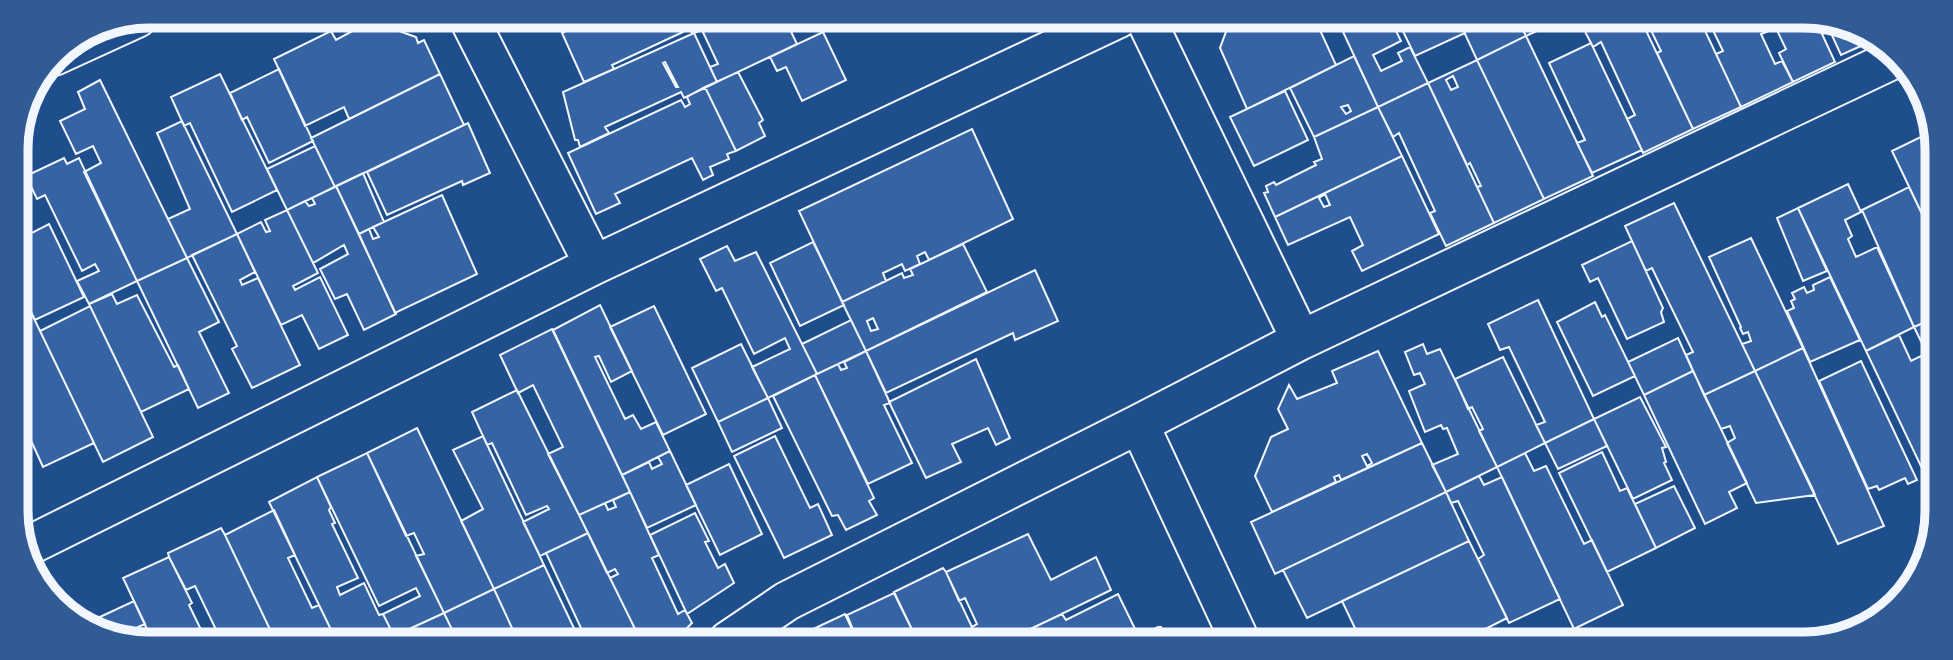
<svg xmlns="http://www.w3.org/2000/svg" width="1953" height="660" font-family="Montserrat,sans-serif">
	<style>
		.building { fill: #3563a3; stroke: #f2f6ff; stroke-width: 2; fill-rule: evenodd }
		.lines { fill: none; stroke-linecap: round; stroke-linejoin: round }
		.minor-casing { stroke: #f2f6ff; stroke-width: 42 }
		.minor { stroke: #1f4e8c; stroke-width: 38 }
		.rim { fill: none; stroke: #f2f6ff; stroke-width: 9 }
	</style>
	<rect width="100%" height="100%" fill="#1f4e8c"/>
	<path class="building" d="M 595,17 L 706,17 L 710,25 L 692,34 L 690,25 L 684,28 L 683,32 L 612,65 L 614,69 L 584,82 L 562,33 Z
		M 706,17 L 726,17 L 710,25 Z
		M 726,17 L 731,17 L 732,21 L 737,19 L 736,17 L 784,17 L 797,44 L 717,82 L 710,67 L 718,64 L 702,30 L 694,33 Z
		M 358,19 L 370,22 L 373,27 L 379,24 L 416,37 L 418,43 L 424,40 L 440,74 L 349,119 L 344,107 L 305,126 L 274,59 L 331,31 L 336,40 L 358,28 L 355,21 Z
		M 1237,19 L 1337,19 L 1319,28 L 1336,65 L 1247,109 L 1220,48 L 1230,21 Z
		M 1390,19 L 1401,41 L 1373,55 L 1381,71 L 1402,61 L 1398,53 L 1410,47 L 1428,83 L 1378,107 L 1337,19 Z
		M 1397,19 L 1458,19 L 1465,33 L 1415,56 Z
		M 1463,19 L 1518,20 L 1526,36 L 1477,60 L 1459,21 Z
		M 1518,20 L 1561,20 L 1526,36 Z
		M 1579,20 L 1641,20 L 1693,129 L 1643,153 L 1627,119 L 1635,115 L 1601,42 L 1593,47 Z
		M 1646,20 L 1700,20 L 1741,107 L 1693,129 L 1657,53 L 1661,51 Z
		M 1708,20 L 1764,20 L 1769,31 L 1761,34 L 1775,64 L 1782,61 L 1793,82 L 1741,107 L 1716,54 L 1723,51 Z
		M 1772,20 L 1825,20 L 1830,31 L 1822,34 L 1835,62 L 1793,82 L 1779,53 L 1786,49 Z
		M 1825,20 L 1839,20 L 1872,41 L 1841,55 Z
		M 823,32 L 846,80 L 802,101 L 786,67 L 777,71 L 770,57 Z
		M 694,33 L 717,82 L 684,98 L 681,92 L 605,127 L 609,133 L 580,147 L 578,140 L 575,140 L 563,92 ZM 665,62 L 678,87 L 676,87 L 663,63 Z
		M 1526,36 L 1593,176 L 1544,199 L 1477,60 Z
		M 1591,43 L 1642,150 L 1592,173 L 1577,143 L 1585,140 L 1549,63 Z
		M 1354,56 L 1378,107 L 1314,137 L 1290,88 ZM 1348,105 L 1351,111 L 1346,114 L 1341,107 Z
		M 1477,60 L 1544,199 L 1494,223 L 1477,187 L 1481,186 L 1470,163 L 1467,165 L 1428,83 ZM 1453,76 L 1458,87 L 1451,90 L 1446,80 Z
		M 279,69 L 313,141 L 269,163 L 247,117 L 242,120 L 230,93 Z
		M 738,72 L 763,120 L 759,123 L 765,136 L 736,151 L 705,87 Z
		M 220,74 L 277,190 L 232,212 L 190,123 L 184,126 L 171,97 Z
		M 440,74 L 464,125 L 335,187 L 311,138 Z
		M 100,80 L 187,258 L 137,281 L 84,172 L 101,163 L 93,146 L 76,154 L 60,121 L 85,109 L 78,92 Z
		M 1428,83 L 1494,223 L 1446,246 L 1430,213 L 1435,211 L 1399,133 L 1393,137 L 1378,107 Z
		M 705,87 L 736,151 L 727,154 L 729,159 L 710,167 L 713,175 L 703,180 L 692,158 L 615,194 L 620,203 L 596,214 L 568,153 L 681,100 L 685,107 L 690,104 L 687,97 Z
		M 1285,91 L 1308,140 L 1254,166 L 1230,117 Z
		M 1378,107 L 1402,156 L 1275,217 L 1264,193 L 1268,192 L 1266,186 L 1274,182 L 1276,185 L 1316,165 L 1314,162 L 1322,159 L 1314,137 Z
		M 182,121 L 237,234 L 187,258 L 168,219 L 190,209 L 157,133 Z
		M 468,123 L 490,173 L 463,185 L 462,181 L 387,215 L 367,172 Z
		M 972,129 L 1013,219 L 929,260 L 925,252 L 917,256 L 920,264 L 905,271 L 902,264 L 883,273 L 886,281 L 842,302 L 799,211 Z
		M 1935,130 L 1934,239 L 1892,151 Z
		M 315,146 L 335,187 L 287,210 L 267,169 Z
		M 1402,156 L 1439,234 L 1362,271 L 1352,251 L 1363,245 L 1350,217 L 1288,245 L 1275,217 ZM 1325,194 L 1330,205 L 1324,207 L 1319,198 Z
		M 64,158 L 67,164 L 79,158 L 137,281 L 89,304 L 77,281 L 99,271 L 95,264 L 82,271 L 45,195 L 37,199 L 26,176 Z
		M 363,173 L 384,222 L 359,234 L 336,186 Z
		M 1848,184 L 1861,212 L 1845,220 L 1852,236 L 1848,239 L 1856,257 L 1877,247 L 1914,327 L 1866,351 L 1798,208 Z
		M 336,186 L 396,314 L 364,330 L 347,294 L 335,299 L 320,269 L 348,254 L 344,245 L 313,263 L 287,210 L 305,201 L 309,206 L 315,204 L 312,198 Z
		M 1909,187 L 1934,239 L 1934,318 L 1914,327 L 1862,210 Z
		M 442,195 L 477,274 L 395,313 L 359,234 L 369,229 L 373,239 L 379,237 L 373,227 Z
		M 1674,203 L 1755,371 L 1704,395 L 1686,355 L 1693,352 L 1652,268 L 1646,271 L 1625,226 Z
		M 1798,208 L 1827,271 L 1803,281 L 1777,218 Z
		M 287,210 L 318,273 L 293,286 L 295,290 L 320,277 L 348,335 L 319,349 L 302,315 L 281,325 L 237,234 L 261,222 L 266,232 L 270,231 L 265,220 Z
		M 49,224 L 84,297 L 35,320 L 17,283 L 17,243 L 21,241 L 17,228 L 21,226 L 26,236 Z
		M 237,234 L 255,272 L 240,280 L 242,285 L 258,278 L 300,365 L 252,388 L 232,349 L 237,346 L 192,255 Z
		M 1751,238 L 1803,348 L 1755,371 L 1742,344 L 1751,341 L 1748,332 L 1743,334 L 1740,328 L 1741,327 L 1709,257 Z
		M 1632,241 L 1663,308 L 1661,312 L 1664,322 L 1627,339 L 1598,278 L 1590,282 L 1582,265 Z
		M 813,242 L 844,305 L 800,326 L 770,263 Z
		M 963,244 L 987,292 L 866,351 L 842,302 L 902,273 L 904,278 L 913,275 L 910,269 ZM 873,318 L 878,329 L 871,331 L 867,321 Z
		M 727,246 L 735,261 L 756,252 L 817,374 L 768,398 L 752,367 L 790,349 L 785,338 L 754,354 L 722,288 L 716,291 L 700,259 Z
		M 187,258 L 219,322 L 199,332 L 229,393 L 198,408 L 137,281 Z
		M 1035,270 L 1058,321 L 1015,340 L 1013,333 L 886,393 L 866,351 Z
		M 1830,277 L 1860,340 L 1810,362 L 1787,311 L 1794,308 L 1791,301 L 1795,299 L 1792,293 L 1804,287 L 1807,293 L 1814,290 L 1813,285 Z
		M 17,283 L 27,304 L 17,310 Z
		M 112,294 L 117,304 L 137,295 L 174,367 L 178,365 L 189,389 L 141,412 L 89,304 Z
		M 1538,300 L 1594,419 L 1545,443 L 1536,425 L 1545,422 L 1509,347 L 1500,350 L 1488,324 Z
		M 1595,302 L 1602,317 L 1605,315 L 1635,376 L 1593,396 L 1557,322 Z
		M 27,304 L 94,443 L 43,467 L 18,412 L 17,310 Z
		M 600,305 L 632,371 L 611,382 L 599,356 L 595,357 L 625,419 L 633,415 L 641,429 L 656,422 L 670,451 L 622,475 L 553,330 Z
		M 90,306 L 153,437 L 103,462 L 40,331 Z
		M 654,306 L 706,414 L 663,435 L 610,327 Z
		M 851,320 L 866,351 L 817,374 L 802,344 Z
		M 1930,320 L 1934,327 L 1934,368 L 1914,327 Z
		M 552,329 L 630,492 L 579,515 L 548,454 L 563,447 L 533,385 L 518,393 L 500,355 Z
		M 1899,335 L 1911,361 L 1921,356 L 1933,381 L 1933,481 L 1929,483 L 1866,351 Z
		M 1678,338 L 1693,371 L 1644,395 L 1628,362 Z
		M 741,344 L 768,398 L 718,422 L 692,368 Z
		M 1423,344 L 1427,354 L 1440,349 L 1497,467 L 1446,492 L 1432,465 L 1458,454 L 1447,428 L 1443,429 L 1441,425 L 1425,432 L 1409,391 L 1425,384 L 1420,373 L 1414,375 L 1405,352 Z
		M 1803,348 L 1884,526 L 1838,544 L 1755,371 Z
		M 866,351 L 890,403 L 884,405 L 912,463 L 868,484 L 815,375 L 838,364 L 841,370 L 847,368 L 844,362 Z
		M 1378,351 L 1422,443 L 1341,480 L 1339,475 L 1334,477 L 1336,482 L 1272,512 L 1255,476 L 1271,437 L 1288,429 L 1278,409 L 1289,385 L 1297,399 L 1337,383 L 1332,371 ZM 1367,454 L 1372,463 L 1367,466 L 1362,456 Z
		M 1503,357 L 1545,443 L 1497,467 L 1479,431 L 1483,429 L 1472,407 L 1468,409 L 1455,379 Z
		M 976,359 L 1010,438 L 996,445 L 988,428 L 952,444 L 961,462 L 926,478 L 889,402 Z
		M 1861,361 L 1917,480 L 1908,484 L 1905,478 L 1879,490 L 1877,486 L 1868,489 L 1819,381 Z
		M 1693,371 L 1747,483 L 1729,492 L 1737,508 L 1705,524 L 1644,395 Z
		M 1755,371 L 1813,490 L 1815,495 L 1756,503 L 1727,443 L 1735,438 L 1730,426 L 1721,429 L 1704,395 Z
		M 815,375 L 874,498 L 869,501 L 877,515 L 846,530 L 838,515 L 832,516 L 773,396 Z
		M 517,390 L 588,533 L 540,556 L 523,522 L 549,509 L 547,506 L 526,515 L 492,443 L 487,445 L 472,412 Z
		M 1640,397 L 1666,447 L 1662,448 L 1666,462 L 1664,463 L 1672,480 L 1633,499 L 1594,419 Z
		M 768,398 L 782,428 L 732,452 L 718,422 Z
		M 1594,419 L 1607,446 L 1558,469 L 1545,443 Z
		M 417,428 L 494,589 L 444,613 L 416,556 L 424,554 L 414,533 L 406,536 L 367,453 Z
		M 483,436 L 544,565 L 494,589 L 461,521 L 483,509 L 453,450 Z
		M 775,436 L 810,508 L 818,504 L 832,535 L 784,558 L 734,456 Z
		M 1422,443 L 1446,492 L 1275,574 L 1251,522 Z
		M 670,451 L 696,505 L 647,528 L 622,475 L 649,462 L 652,469 L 662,464 L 658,457 Z
		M 1602,452 L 1620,491 L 1627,488 L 1656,548 L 1607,572 L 1559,473 Z
		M 367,453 L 444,613 L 394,636 L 383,614 L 420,596 L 416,588 L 379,606 L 317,477 Z
		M 1525,453 L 1534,471 L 1546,466 L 1584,544 L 1592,540 L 1623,605 L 1574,629 L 1497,467 Z
		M 729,464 L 762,534 L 720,555 L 686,485 Z
		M 1479,476 L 1484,485 L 1502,477 L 1560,599 L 1509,623 L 1478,559 L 1484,555 L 1458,501 L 1451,503 L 1446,492 Z
		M 317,477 L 331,507 L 329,510 L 335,523 L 332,524 L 358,578 L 337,587 L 340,595 L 364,583 L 379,615 L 383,614 L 394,636 L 385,640 L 336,640 L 269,502 Z
		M 1674,486 L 1695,528 L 1656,548 L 1635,504 Z
		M 630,492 L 659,555 L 652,558 L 678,614 L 685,610 L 692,623 L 674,641 L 641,641 L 610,578 L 618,574 L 615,569 L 607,573 L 579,515 L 605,503 L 608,510 L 616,507 L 613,500 Z
		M 1446,492 L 1469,541 L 1307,618 L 1283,570 Z
		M 274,510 L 295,555 L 288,558 L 312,608 L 319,605 L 336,640 L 275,640 L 225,535 Z
		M 695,513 L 709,541 L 705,542 L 718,568 L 725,564 L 734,583 L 687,614 L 650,535 Z
		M 221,528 L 225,535 L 275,640 L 221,640 L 195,586 L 186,590 L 169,557 L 168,553 Z
		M 588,533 L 610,578 L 641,641 L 587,641 L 546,553 Z
		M 1028,534 L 1051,580 L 1096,557 L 1111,590 L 1004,642 L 979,642 L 972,627 L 977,624 L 965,598 L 959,601 L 946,572 Z
		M 1469,541 L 1507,618 L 1458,643 L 1362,643 L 1342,601 Z
		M 169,557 L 192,603 L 189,605 L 206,640 L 152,640 L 125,582 L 123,578 Z
		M 544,565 L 580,641 L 518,641 L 494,589 Z
		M 943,568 L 946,572 L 979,642 L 918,642 L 894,592 Z
		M 494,589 L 518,641 L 457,640 L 444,613 Z
		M 894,593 L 918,642 L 858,642 L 847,615 Z
		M 1118,594 L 1139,637 L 1127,642 L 1021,642 L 1033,636 L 1030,629 L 1062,614 L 1066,620 Z
		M 134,601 L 145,624 L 138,627 L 144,640 L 114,640 L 87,623 Z
		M 444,613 L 457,640 L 396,640 L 394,636 Z
		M 845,614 L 858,642 L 796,641 L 794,638 Z
		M 1158,627 L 1161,627 L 1168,642 L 1127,642 Z
		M 788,631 L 793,641 L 774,641 Z"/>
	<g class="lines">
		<g class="minor-casing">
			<path id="minor" d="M 468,17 L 594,265
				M 1145,18 L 1301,340
				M 54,56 L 137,18
				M 1139,424 L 1241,643
				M 24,548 L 594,265 L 1119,18
				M 728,641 L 787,601 L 1139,424 L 1301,340 L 1898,57"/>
		</g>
		<use href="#minor" class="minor"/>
	</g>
	<path d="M0 0H1953V660H0ZM149 28H1804A121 121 0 0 1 1925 149V511A121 121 0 0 1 1804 632H149A121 121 0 0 1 28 511V149A121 121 0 0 1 149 28Z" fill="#305b95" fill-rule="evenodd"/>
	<path class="rim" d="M149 28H1804A121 121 0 0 1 1925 149V511A121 121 0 0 1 1804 632H149A121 121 0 0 1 28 511V149A121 121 0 0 1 149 28Z"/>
</svg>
